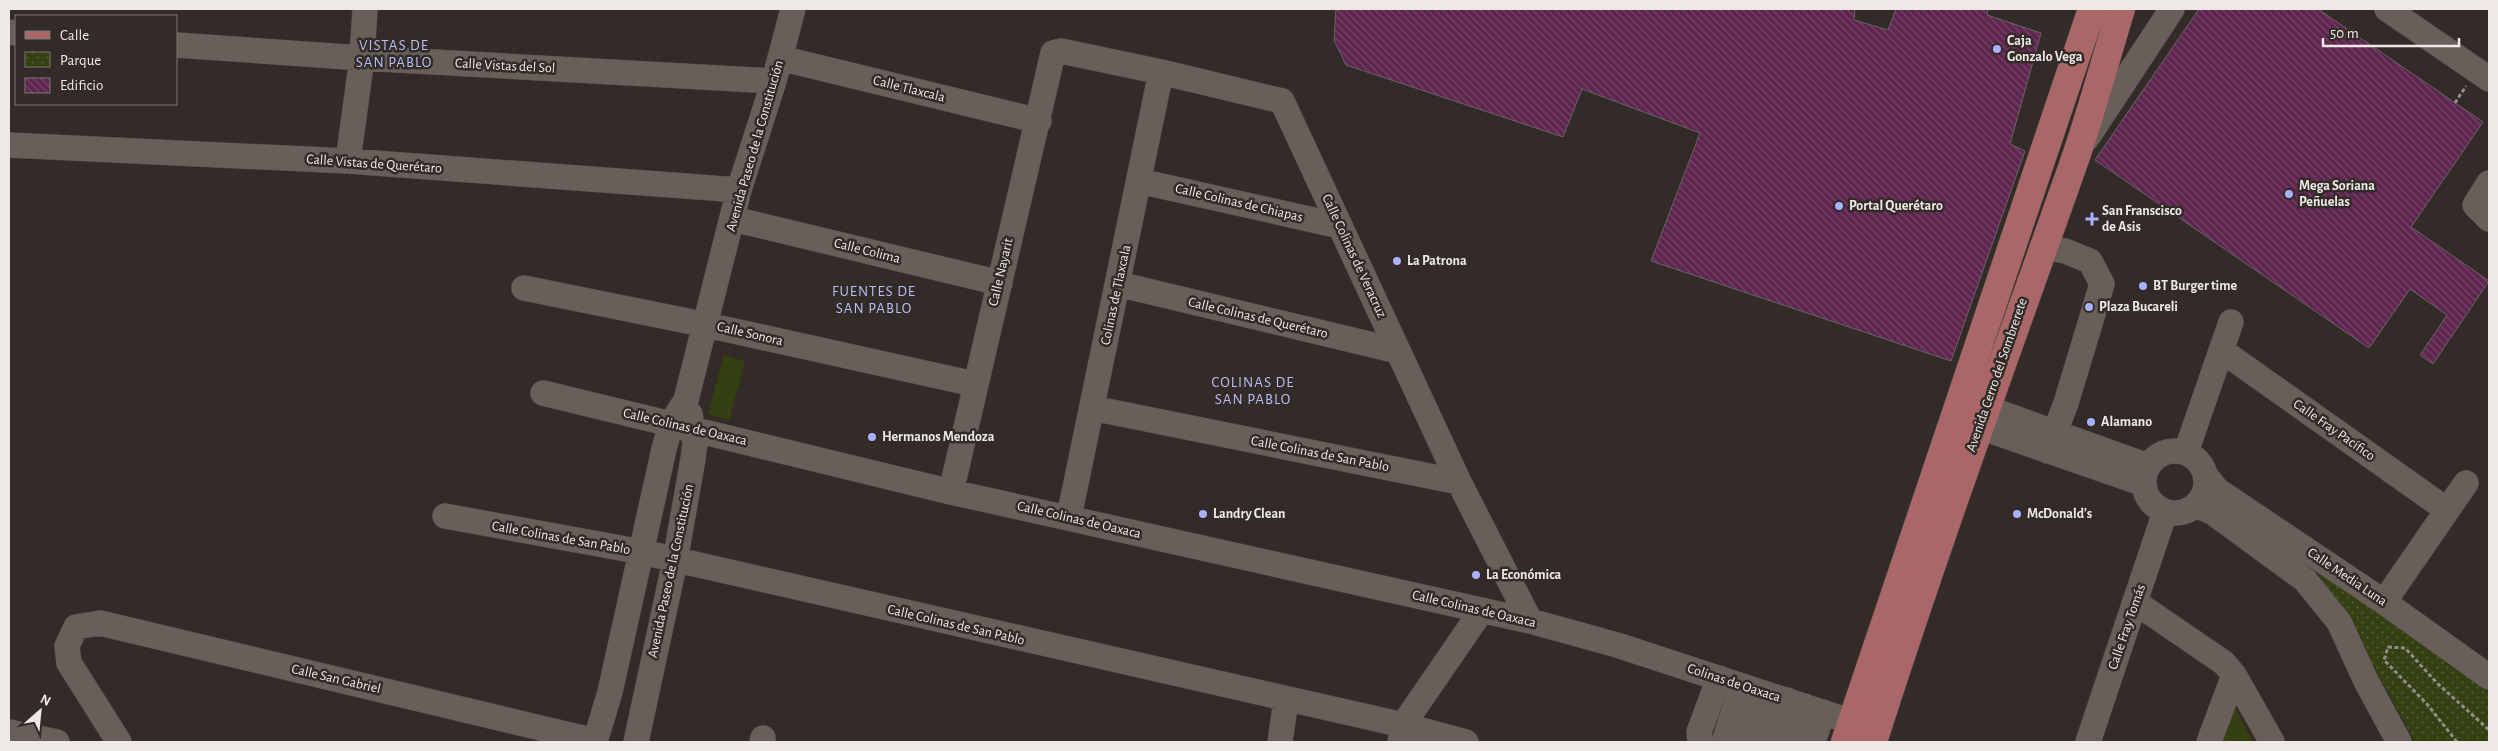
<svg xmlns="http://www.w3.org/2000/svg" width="2498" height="751" font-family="'Alegreya Sans',sans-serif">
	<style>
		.green { fill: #344011 }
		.park { fill: url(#park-dots) }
		.building { fill: url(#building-back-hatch); stroke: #6b6267 }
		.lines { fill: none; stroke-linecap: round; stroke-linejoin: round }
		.minor-casing { stroke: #4e4743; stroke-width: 26 }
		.major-casing { stroke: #4e4743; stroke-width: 29 }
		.path { stroke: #928c88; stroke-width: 3; stroke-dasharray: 4 2.5; stroke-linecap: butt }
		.minor { stroke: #685e5a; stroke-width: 25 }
		.major { stroke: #a96767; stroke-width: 28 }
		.poi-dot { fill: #a9b0fc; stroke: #332b27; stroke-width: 2 }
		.labels { text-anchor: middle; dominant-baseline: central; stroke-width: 5; stroke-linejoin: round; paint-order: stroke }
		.poi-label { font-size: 14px; font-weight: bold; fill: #eee9e6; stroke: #332b27; text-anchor: start }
		.street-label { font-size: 14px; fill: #eee9e6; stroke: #332b27 }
		.neighbourhood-label { font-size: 15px; letter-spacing: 1px; fill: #b7bef6; stroke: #332b27 }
	</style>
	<defs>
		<pattern id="park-dots" width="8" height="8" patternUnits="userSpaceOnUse" patternTransform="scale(1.25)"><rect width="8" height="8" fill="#344011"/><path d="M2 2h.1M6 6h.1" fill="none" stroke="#525c34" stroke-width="1.8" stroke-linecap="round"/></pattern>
		<pattern id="building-back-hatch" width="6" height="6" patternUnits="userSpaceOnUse" patternTransform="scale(1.25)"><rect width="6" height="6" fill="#5e254e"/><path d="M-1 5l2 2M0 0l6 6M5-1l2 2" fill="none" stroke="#754568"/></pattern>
	</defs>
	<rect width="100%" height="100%" fill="#332b27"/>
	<path class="green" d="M 724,355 L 745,361 L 729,420 L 708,414 Z
		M 2233,703 L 2253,742 L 2219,742 Z"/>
	<path class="park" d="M 2325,573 L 2376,612 L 2489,692 L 2489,742 L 2415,742 L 2348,620 L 2319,575 Z"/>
	<path class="building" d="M 1336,9 L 1855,9 L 1854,20 L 1888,30 L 1896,9 L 1988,9 L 1987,15 L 2041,33 L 2010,144 L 2025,151 L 1951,361 L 1651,261 L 1700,133 L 1582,89 L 1563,137 L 1346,65 L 1334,40 Z
		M 2199,9 L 2318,9 L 2483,122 L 2411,227 L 2489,281 L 2433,364 L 2420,355 L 2447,315 L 2410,289 L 2369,348 L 2095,160 Z"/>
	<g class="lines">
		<g class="minor-casing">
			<path id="minor" d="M 2387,9 L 2489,79
				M 9,32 L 16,33
				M 176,45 L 362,58 L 774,81
				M 780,58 L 1039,121
				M 2087,138 L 2172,9
				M 9,145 L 348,161 L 739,190
				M 348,161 L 362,58 L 365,9
				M 1139,181 L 1340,226
				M 2489,183 L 2475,205 L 2489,219
				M 733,219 L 1000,283
				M 2042,247 L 2065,251 L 2090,261 L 2102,284 L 2066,403 L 2048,451
				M 1118,284 L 1398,351
				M 524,288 L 707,325 L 974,384
				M 2221,350 L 2447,510
				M 543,393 L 951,492 L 1530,621 L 1617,645 L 1852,722
				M 1092,408 L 1459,482
				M 1987,408 L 2148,466
				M 1980,427 L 2144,484
				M2144 482a31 31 0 1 1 62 0a31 31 0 1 1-62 0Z
				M 2186,452 L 2231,322
				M 2206,476 L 2217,490 L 2384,602 L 2489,677
				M 951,492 L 1053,53 L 1061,51 L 1161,72 L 1282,101 L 1459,482 L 1530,621
				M 2196,505 L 2212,512 L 2305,580 L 2339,622 L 2366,681 L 2399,742
				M 445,516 L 642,552 L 1403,725 L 1466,742
				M 1069,517 L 1161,72
				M 2135,602 L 2224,663 L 2234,675 L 2272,742
				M 2384,602 L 2466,483
				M 9,732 L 57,742
				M 119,742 L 69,663 L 67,646 L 76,627 L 100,623 L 595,741
				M 595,742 L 610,692 L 664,449 L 671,424 L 686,400 L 739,190 L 774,81 L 793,9
				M 636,742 L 675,561 L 693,459 L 695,443 L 690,414
				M 762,742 L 763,738
				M 1280,742 L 1286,700
				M 1400,742 L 1403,725 L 1482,610
				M 1700,742 L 1699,732 L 1719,678
				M 1724,742 L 1742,686
				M 1750,742 L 1766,694
				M 1774,742 L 1787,700
				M 1793,742 L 1805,706
				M 1813,742 L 1823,712
				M 2088,742 L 2165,512
				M 2209,742 L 2234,675"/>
		</g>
		<g class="major-casing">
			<path id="major" d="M 1845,742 L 2092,9
				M 1873,742 C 1935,548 2005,357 2073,165 C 2091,114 2105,61 2121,9"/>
		</g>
		<path class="path" d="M 2455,103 L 2466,86
			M 2457,742 L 2427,704 L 2384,660 L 2388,647 L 2405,648 L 2437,683 L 2489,730"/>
		<use href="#minor" class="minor"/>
		<use href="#major" class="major"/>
	</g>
	<g class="poi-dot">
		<circle cx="1997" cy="49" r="5"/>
		<circle cx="2289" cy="194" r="5"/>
		<circle cx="1839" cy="206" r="5"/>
		<path d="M2089.5 211.5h5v5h5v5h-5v5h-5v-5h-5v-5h5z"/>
		<circle cx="1397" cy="261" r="5"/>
		<circle cx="2143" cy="286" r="5"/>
		<circle cx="2089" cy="307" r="5"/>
		<circle cx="2091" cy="422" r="5"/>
		<circle cx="872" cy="437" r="5"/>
		<circle cx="1203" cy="514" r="5"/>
		<circle cx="2017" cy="514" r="5"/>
		<circle cx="1476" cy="575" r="5"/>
	</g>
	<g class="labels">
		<g class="poi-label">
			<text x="2007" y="41">Caja<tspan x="2007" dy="16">Gonzalo Vega</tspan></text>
			<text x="2299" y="186">Mega Soriana<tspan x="2299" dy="16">Peñuelas</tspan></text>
			<text x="1849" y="206">Portal Querétaro</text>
			<text x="2102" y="211">San Franscisco<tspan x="2102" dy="16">de Asis</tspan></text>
			<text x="1407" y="261">La Patrona</text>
			<text x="2153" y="286">BT Burger time</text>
			<text x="2099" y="307">Plaza Bucareli</text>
			<text x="2101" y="422">Alamano</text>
			<text x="882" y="437">Hermanos Mendoza</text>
			<text x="1213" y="514">Landry Clean</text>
			<text x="2027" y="514">McDonald's</text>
			<text x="1486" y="575">La Económica</text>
		</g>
		<g class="street-label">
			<text transform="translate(505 66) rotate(3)">Calle Vistas del Sol</text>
			<text transform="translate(909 89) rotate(14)">Calle Tlaxcala</text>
			<text transform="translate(755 146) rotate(-74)">Avenida Paseo de la Constitución</text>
			<text transform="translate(374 164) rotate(4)">Calle Vistas de Querétaro</text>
			<text transform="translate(1239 203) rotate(13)">Calle Colinas de Chiapas</text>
			<text transform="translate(867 251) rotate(14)">Calle Colima</text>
			<text transform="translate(1354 256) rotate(65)">Calle Colinas de Veracruz</text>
			<text transform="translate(1001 272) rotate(-77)">Calle Nayarit</text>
			<text transform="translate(1116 295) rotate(-78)">Colinas de Tlaxcala</text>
			<text transform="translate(1258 318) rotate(13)">Calle Colinas de Querétaro</text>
			<text transform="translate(750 334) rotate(13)">Calle Sonora</text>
			<text transform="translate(1997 375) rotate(-71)">Avenida Cerro del Sombrerete</text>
			<text transform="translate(685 427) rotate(13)">Calle Colinas de Oaxaca</text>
			<text transform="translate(2334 430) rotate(35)">Calle Fray Pacífico</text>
			<text transform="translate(1320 454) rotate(11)">Calle Colinas de San Pablo</text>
			<text transform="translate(1079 520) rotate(13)">Calle Colinas de Oaxaca</text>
			<text transform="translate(561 538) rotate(10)">Calle Colinas de San Pablo</text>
			<text transform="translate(671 571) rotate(-78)">Avenida Paseo de la Constitución</text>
			<text transform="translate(2347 577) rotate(34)">Calle Media Luna</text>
			<text transform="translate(1474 609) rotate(13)">Calle Colinas de Oaxaca</text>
			<text transform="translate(956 625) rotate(13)">Calle Colinas de San Pablo</text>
			<text transform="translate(2127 627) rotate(-71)">Calle Fray Tomás</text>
			<text transform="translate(336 679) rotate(13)">Calle San Gabriel</text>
			<text transform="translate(1734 683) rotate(18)">Colinas de Oaxaca</text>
		</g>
		<g class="neighbourhood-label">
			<text x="394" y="45">VISTAS DE<tspan x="394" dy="17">SAN PABLO</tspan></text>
			<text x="874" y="291">FUENTES DE<tspan x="874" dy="17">SAN PABLO</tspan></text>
			<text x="1253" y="382">COLINAS DE<tspan x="1253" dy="17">SAN PABLO</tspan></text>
		</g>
	</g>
	<rect width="2498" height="751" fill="none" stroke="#eee9e6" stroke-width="20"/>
	<rect x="15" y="15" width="162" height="90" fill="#332b27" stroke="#7e7773"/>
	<rect x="25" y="31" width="25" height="8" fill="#a96767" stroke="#7e7773"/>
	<text x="60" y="40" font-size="15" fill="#eee9e6">Calle</text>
	<rect x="25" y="52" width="25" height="15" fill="url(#park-dots)" stroke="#7e7773"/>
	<text x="60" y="65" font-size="15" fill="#eee9e6">Parque</text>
	<rect x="25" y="78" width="25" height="15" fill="url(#building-back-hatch)" stroke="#7e7773"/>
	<text x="60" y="90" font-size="15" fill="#eee9e6">Edificio</text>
	<g transform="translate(40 711) rotate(27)" stroke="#332b27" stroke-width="4" paint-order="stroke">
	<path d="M0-4L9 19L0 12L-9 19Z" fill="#eee9e6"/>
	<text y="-8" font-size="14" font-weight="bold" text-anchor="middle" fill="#eee9e6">N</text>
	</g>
	<path d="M2323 38v8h136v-8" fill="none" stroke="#eee9e6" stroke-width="2.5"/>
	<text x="2330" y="38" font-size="15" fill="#eee9e6" stroke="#332b27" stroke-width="4" paint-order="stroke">50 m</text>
</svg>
